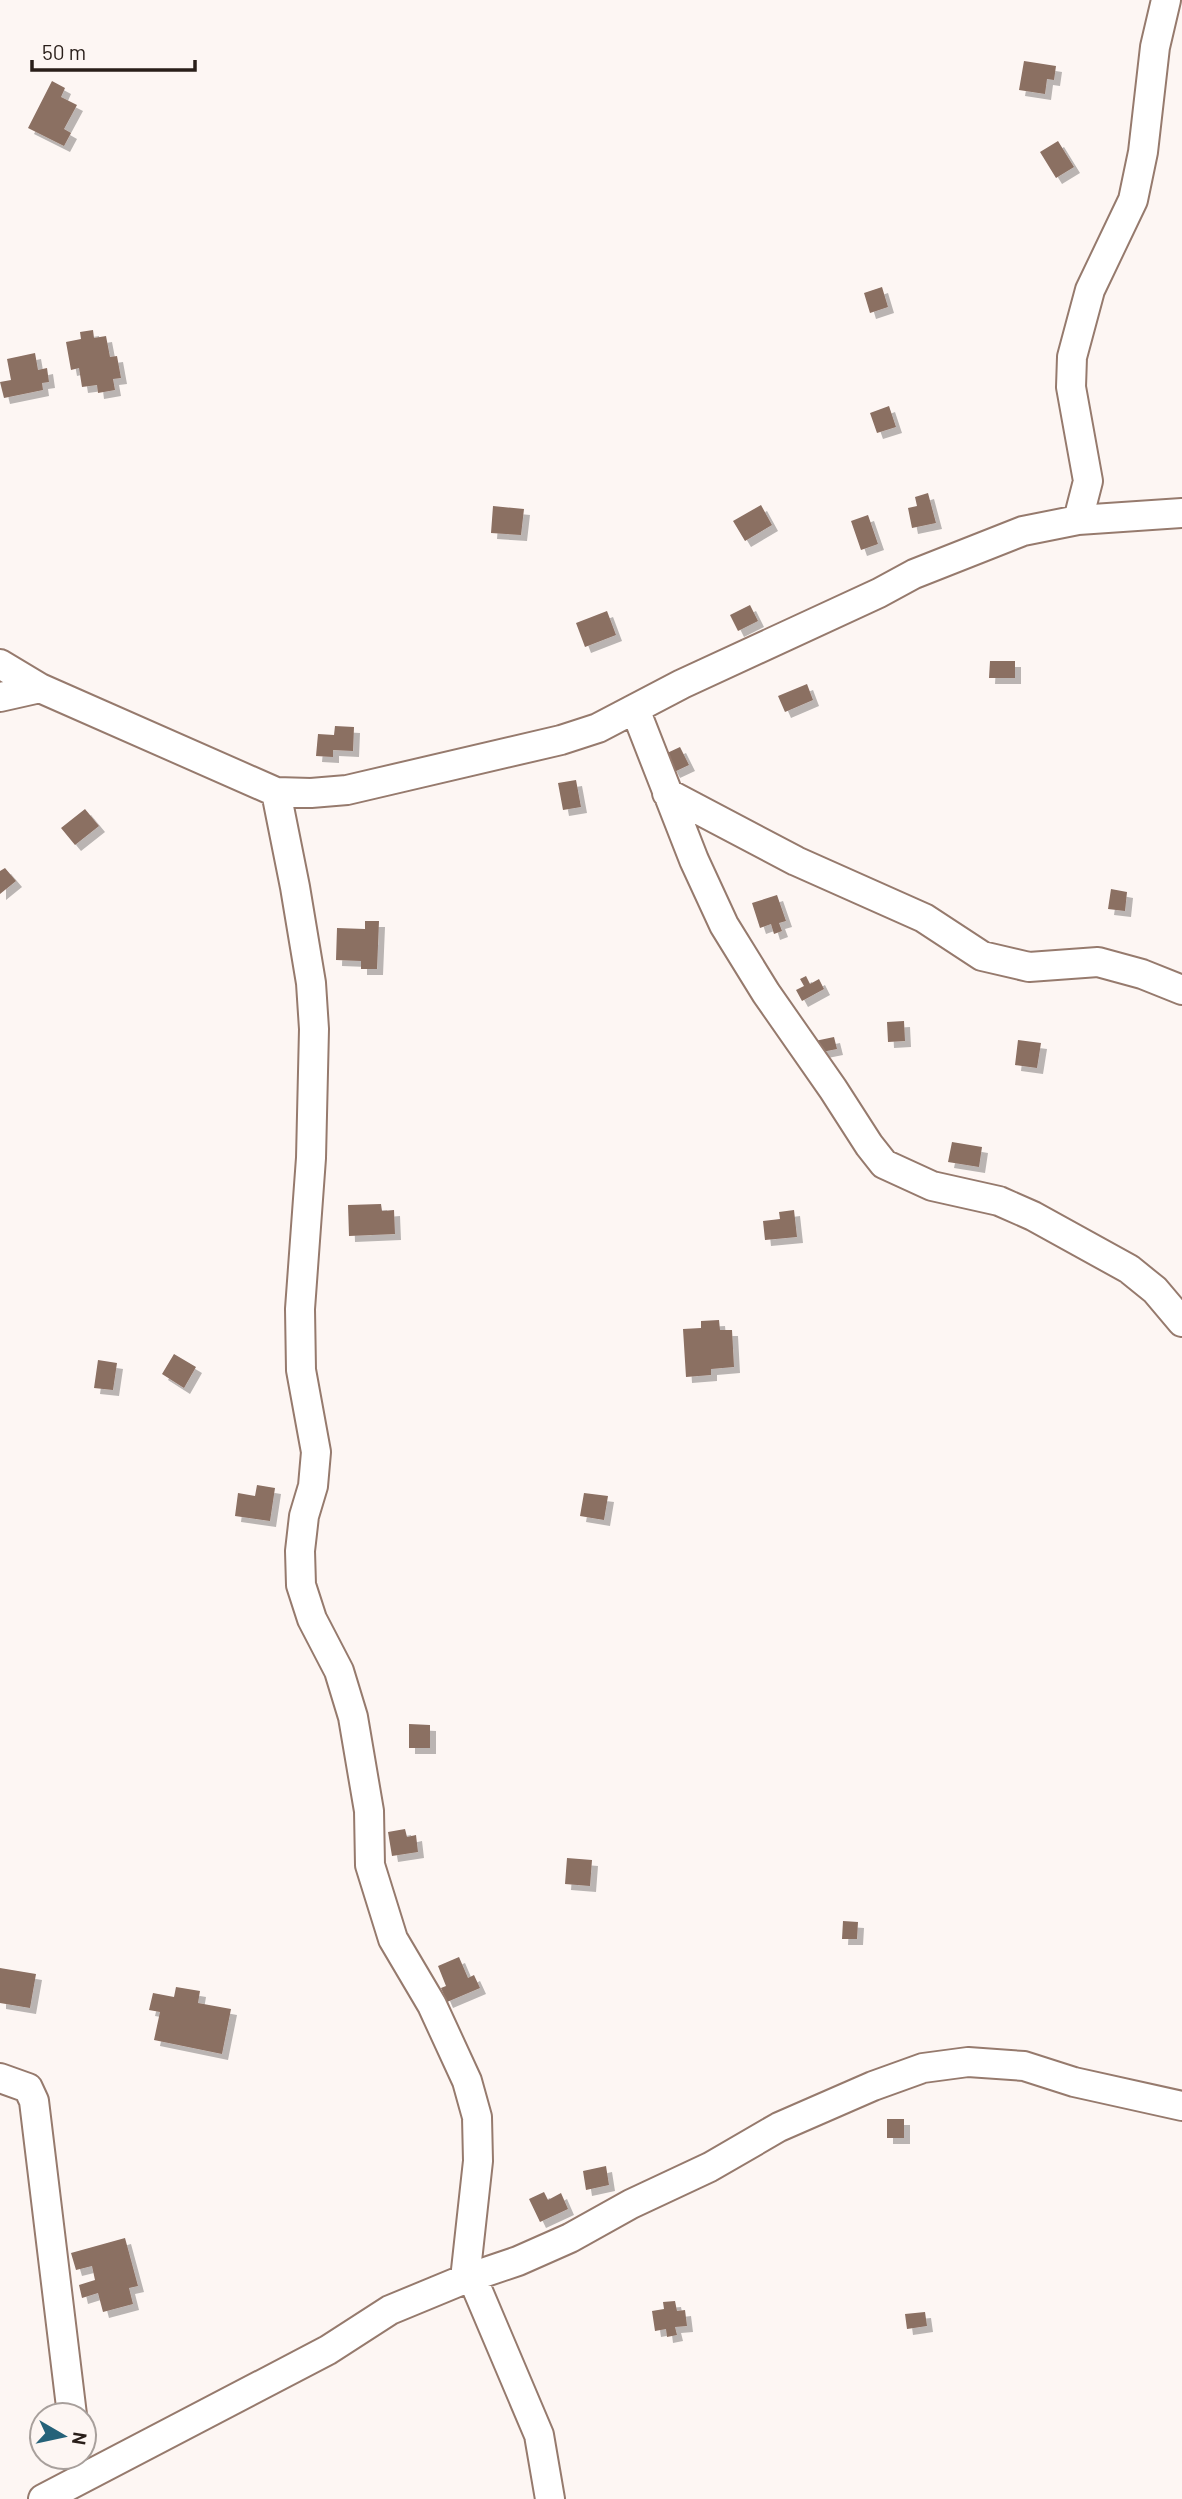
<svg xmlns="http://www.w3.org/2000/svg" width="1182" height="2499" font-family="Barlow,sans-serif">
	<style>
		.building { fill: #8b6f62; filter: url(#shadow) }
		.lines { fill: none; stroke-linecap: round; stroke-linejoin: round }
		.minor-casing { stroke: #967a6d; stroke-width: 32 }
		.minor { stroke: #fff; stroke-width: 28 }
	</style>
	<defs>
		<filter id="shadow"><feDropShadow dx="6" dy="6" stdDeviation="0" flood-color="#0004"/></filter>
	</defs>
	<rect width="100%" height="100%" fill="#fdf6f3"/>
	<path class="building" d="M 1024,61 L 1056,66 L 1054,80 L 1047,79 L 1045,94 L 1019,90 Z
		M 52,81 L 65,88 L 61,97 L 77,105 L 64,129 L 71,133 L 64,146 L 28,128 Z
		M 1058,141 L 1074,167 L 1056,178 L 1040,152 Z
		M 882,287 L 888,307 L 870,313 L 864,293 Z
		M 93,330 L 94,338 L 106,336 L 110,357 L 117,356 L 121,378 L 113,379 L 115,390 L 98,393 L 97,385 L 82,387 L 79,368 L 71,370 L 66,342 L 81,339 L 80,332 Z
		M 35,353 L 38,370 L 47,368 L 49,382 L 42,383 L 43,390 L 4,398 L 0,382 L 11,380 L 7,359 Z
		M 889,406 L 896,427 L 877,433 L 870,413 Z
		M 928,493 L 936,523 L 912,528 L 908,508 L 917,506 L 915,497 Z
		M 761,505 L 772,525 L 745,541 L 733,521 Z
		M 493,506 L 524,509 L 521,535 L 491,533 Z
		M 868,515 L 878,544 L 861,550 L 851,521 Z
		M 750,605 L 758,621 L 738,631 L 730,615 Z
		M 607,611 L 616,635 L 585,647 L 576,623 Z
		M 990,661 L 1015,661 L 1015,678 L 989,678 Z
		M 807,684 L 813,700 L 785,712 L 778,696 Z
		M 335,726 L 354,727 L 353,751 L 333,750 L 333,757 L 316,756 L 318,734 L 334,735 Z
		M 680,747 L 689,765 L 674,772 L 665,754 Z
		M 576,780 L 581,807 L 563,810 L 558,783 Z
		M 85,809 L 99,826 L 75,845 L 61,828 Z
		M 5,868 L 16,881 L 0,894 L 0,871 Z
		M 1111,889 L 1127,892 L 1125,911 L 1108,909 Z
		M 777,895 L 786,921 L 779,923 L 782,931 L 774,934 L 771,924 L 760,928 L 752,903 Z
		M 365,921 L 379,921 L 377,969 L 361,969 L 361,961 L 336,960 L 337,928 L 365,929 Z
		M 806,976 L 810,984 L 819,979 L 824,989 L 802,1001 L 796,990 L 804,986 L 800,979 Z
		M 904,1021 L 905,1041 L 888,1042 L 887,1022 Z
		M 834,1037 L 837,1049 L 817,1053 L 815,1041 Z
		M 1018,1040 L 1041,1043 L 1037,1068 L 1015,1065 Z
		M 952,1142 L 982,1147 L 979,1167 L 948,1162 Z
		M 381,1204 L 382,1211 L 394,1210 L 395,1234 L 349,1236 L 348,1205 Z
		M 794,1210 L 797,1237 L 765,1240 L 763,1221 L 780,1219 L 779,1212 Z
		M 719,1320 L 720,1330 L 732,1330 L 734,1367 L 711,1369 L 711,1375 L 686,1377 L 683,1329 L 701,1328 L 701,1321 Z
		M 174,1354 L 196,1367 L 184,1388 L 162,1374 Z
		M 98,1360 L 117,1363 L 113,1390 L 94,1388 Z
		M 257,1485 L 275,1488 L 270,1521 L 235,1516 L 238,1493 L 255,1496 Z
		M 584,1493 L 608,1496 L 604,1520 L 580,1516 Z
		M 409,1724 L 430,1725 L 430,1748 L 409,1748 Z
		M 405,1829 L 407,1837 L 416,1835 L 418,1852 L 392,1856 L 388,1832 Z
		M 567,1858 L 592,1860 L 590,1886 L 565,1884 Z
		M 843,1921 L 858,1922 L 857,1939 L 842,1939 Z
		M 459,1957 L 468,1978 L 474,1975 L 480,1988 L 447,2002 L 441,1988 L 446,1986 L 438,1966 Z
		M 0,1968 L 36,1974 L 30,2008 L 0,2003 Z
		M 176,1987 L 200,1991 L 198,2003 L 231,2009 L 222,2054 L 154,2040 L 160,2012 L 149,2010 L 153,1993 L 174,1997 Z
		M 887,2119 L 904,2119 L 904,2138 L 887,2138 Z
		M 606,2166 L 609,2185 L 586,2190 L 583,2171 Z
		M 544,2192 L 548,2200 L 561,2193 L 568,2209 L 540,2222 L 529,2199 Z
		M 125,2238 L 138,2286 L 129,2288 L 133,2304 L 103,2312 L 98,2293 L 82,2298 L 79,2285 L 95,2280 L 92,2266 L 76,2270 L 71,2253 Z
		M 675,2301 L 677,2311 L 685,2310 L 687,2326 L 675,2327 L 677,2335 L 667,2337 L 666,2329 L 655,2331 L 652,2311 L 664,2309 L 663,2302 Z
		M 925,2312 L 927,2326 L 907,2329 L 905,2314 Z"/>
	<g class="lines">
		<g class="minor-casing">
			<path id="minor" d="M 1078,520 L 1088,481 L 1071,387 L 1072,357 L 1090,290 L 1133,200 L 1143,152 L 1155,47 L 1166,0
				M 0,664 L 40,688 L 276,792 L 311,793 L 347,790 L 561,740 L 598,728 L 682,684 L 879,593 L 914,574 L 1023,531 L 1078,520 L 1182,513
				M 0,697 L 40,688
				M 635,709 L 694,860 L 724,925 L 766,993 L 833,1089 L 869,1145 L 884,1164 L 932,1186 L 999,1201 L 1033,1216 L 1129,1269 L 1155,1290 L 1182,1322
				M 276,792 L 295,887 L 311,983 L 314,1029 L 311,1158 L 300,1309 L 301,1370 L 316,1452 L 313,1486 L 304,1516 L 300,1551 L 301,1585 L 312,1619 L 339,1671 L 353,1717 L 369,1811 L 370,1865 L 393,1939 L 432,2005 L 467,2081 L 477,2117 L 478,2161 L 465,2279
				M 667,793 L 796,861 L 924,918 L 982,956 L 1029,967 L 1098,962 L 1142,974 L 1182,990
				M 0,2078 L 28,2088 L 34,2101 L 72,2415
				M 472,2277 L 539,2435 L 550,2499
				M 43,2499 L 328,2350 L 390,2310 L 465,2279 L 518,2261 L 570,2238 L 631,2204 L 710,2167 L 779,2127 L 873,2086 L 923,2068 L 968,2062 L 1024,2066 L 1074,2082 L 1182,2106"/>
		</g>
		<use href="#minor" class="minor"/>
	</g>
	<g transform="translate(63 2436) rotate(99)"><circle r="33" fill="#fdf6f3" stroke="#a8a09c" stroke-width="2"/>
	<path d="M0-5L12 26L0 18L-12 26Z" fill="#256279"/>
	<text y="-10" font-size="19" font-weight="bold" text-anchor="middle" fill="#291e19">N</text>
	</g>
	<path d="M32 60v10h163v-10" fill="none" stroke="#291e19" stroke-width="3.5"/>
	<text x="42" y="60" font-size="21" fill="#291e19" stroke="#fdf6f3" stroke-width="5" paint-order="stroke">50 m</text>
</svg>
